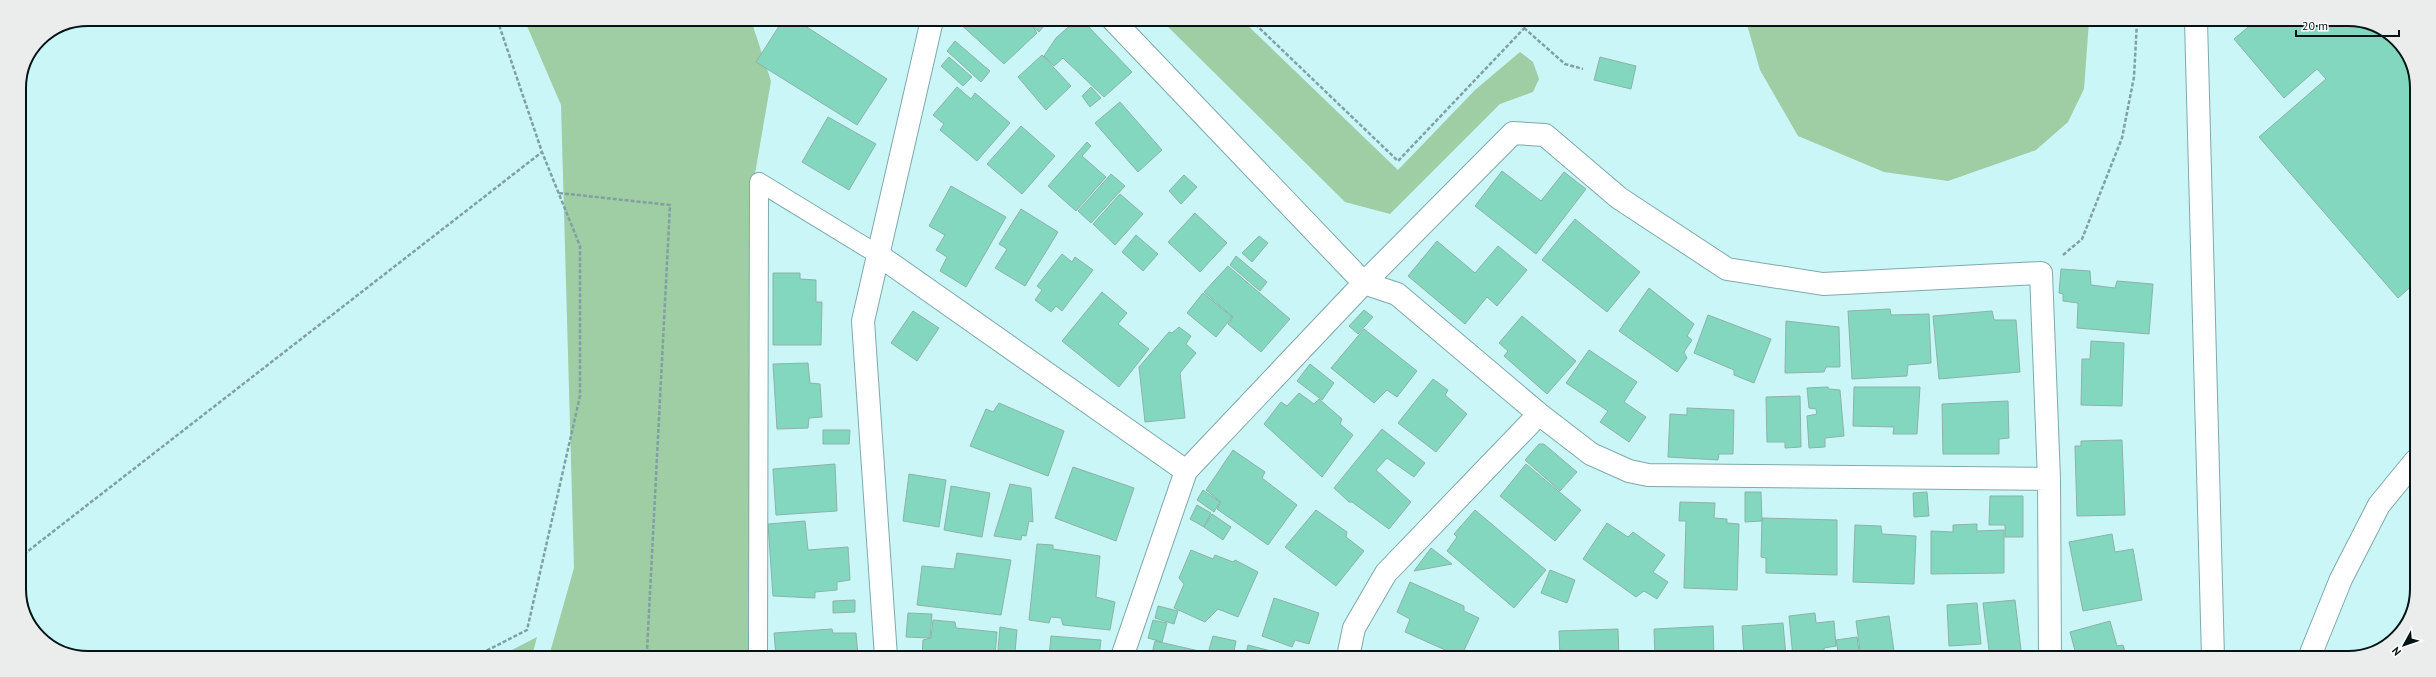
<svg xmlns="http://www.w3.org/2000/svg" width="2436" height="677" font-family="'PT Sans',sans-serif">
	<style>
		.green { fill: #9fcda4 }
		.building { fill: #83d7bf; stroke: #8cb3a7 }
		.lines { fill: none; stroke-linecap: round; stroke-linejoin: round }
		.lane-casing { stroke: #7fa9ab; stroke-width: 20 }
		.street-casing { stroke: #7fa9ab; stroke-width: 24 }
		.path { stroke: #80a1a3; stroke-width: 2.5; stroke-dasharray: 4 2; stroke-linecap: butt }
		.lane { stroke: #fff; stroke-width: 18 }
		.street { stroke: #fff; stroke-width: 22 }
		.rim { fill: none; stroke: #041415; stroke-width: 2 }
	</style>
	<rect width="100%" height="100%" fill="#caf6f8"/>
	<path class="green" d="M 524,19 L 751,20 L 771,81 L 752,191 L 749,656 L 549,656 L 574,568 L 561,105 Z
		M 1161,20 L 1242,20 L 1398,170 L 1475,90 L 1520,52 L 1533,62 L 1539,79 L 1533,92 L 1500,104 L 1390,214 L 1345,202 Z
		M 1746,21 L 2089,21 L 2084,89 L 2068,122 L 2036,150 L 1948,181 L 1884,172 L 1798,136 L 1760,70 Z
		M 537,637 L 532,656 L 500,656 Z"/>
	<path class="building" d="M 783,20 L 796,20 L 887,79 L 857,125 L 756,62 Z
		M 956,20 L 1028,20 L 1037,33 L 1004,64 Z
		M 1033,20 L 1049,20 L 1039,32 L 1030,24 Z
		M 1076,20 L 1082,20 L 1132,72 L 1104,97 L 1063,58 L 1054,66 L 1044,56 L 1056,38 Z
		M 2255,21 L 2365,21 L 2400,43 L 2417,84 L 2416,282 L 2398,298 L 2259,137 L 2326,79 L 2317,69 L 2284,98 L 2234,39 Z
		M 955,41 L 990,71 L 981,82 L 947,51 Z
		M 1042,55 L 1071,86 L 1046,110 L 1018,77 Z
		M 949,57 L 972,77 L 963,86 L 941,66 Z
		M 1600,57 L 1636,66 L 1631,89 L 1594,80 Z
		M 957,87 L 971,99 L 975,93 L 1010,123 L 977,161 L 940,130 L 944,124 L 933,115 Z
		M 1091,87 L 1101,98 L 1090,107 L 1082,96 Z
		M 1120,102 L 1162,150 L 1138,172 L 1095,123 Z
		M 828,117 L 876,144 L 849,190 L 802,162 Z
		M 1021,126 L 1055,156 L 1022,194 L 987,164 Z
		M 1087,142 L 1091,146 L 1082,156 L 1106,177 L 1076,211 L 1048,186 Z
		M 1502,171 L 1541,201 L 1564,172 L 1586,189 L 1536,254 L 1475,206 Z
		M 1111,174 L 1125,186 L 1091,223 L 1078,211 Z
		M 1184,175 L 1197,187 L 1181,204 L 1169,191 Z
		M 951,186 L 1006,217 L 966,287 L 940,271 L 947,257 L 936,250 L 945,235 L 929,226 Z
		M 1120,194 L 1143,214 L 1115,245 L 1093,224 Z
		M 1021,209 L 1058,232 L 1025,286 L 995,268 L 1007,249 L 999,244 Z
		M 1195,213 L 1227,243 L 1200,272 L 1168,242 Z
		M 1575,219 L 1640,272 L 1607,312 L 1542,260 Z
		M 1136,235 L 1158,254 L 1143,271 L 1122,252 Z
		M 1259,236 L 1268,243 L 1252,262 L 1242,253 Z
		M 1437,241 L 1475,273 L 1498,246 L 1527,270 L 1497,306 L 1487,297 L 1465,324 L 1408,276 Z
		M 1062,254 L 1072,262 L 1075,257 L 1093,270 L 1062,311 L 1056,306 L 1051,312 L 1035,300 L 1042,290 L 1037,286 Z
		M 1236,256 L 1267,282 L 1260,291 L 1230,265 Z
		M 1228,266 L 1290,319 L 1261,352 L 1228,324 L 1233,317 L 1204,292 Z
		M 2061,269 L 2090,271 L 2091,285 L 2115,288 L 2117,281 L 2153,284 L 2149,334 L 2077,328 L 2078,303 L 2063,301 L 2063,294 L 2059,293 Z
		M 773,273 L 800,273 L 800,279 L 816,280 L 816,302 L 822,302 L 821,345 L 773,345 Z
		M 1649,288 L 1694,324 L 1687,336 L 1692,340 L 1684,352 L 1687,358 L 1677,372 L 1619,331 Z
		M 1102,292 L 1127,313 L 1118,324 L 1149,349 L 1119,387 L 1062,341 Z
		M 1203,293 L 1232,317 L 1216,337 L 1187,313 Z
		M 1890,309 L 1891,315 L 1929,314 L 1931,363 L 1908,365 L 1907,376 L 1852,379 L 1848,311 Z
		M 1364,310 L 1373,317 L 1358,334 L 1349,326 Z
		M 913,311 L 939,328 L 917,361 L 891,343 Z
		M 1992,311 L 1994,320 L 2016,320 L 2020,372 L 1939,379 L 1933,316 Z
		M 1708,315 L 1771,339 L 1754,383 L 1734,375 L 1734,370 L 1694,353 Z
		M 1522,316 L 1576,361 L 1547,394 L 1504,356 L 1508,351 L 1499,343 Z
		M 1786,321 L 1839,327 L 1840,367 L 1826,367 L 1824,372 L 1785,373 Z
		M 1179,327 L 1191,336 L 1186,344 L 1196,353 L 1180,373 L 1185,418 L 1145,422 L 1139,367 L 1169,332 L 1172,333 Z
		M 1364,329 L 1417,371 L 1397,397 L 1387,390 L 1374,403 L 1331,368 Z
		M 2091,341 L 2124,343 L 2122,406 L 2081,405 L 2082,359 L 2090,359 Z
		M 1589,350 L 1637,382 L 1624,402 L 1646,417 L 1629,442 L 1600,422 L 1608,411 L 1566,383 Z
		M 808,363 L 810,383 L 820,384 L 822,417 L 809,418 L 808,428 L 777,429 L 773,364 Z
		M 1310,364 L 1334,383 L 1322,400 L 1297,381 Z
		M 1433,379 L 1448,390 L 1445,395 L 1467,414 L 1436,452 L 1398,423 Z
		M 1828,387 L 1829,389 L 1840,390 L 1844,436 L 1825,438 L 1825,447 L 1809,448 L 1807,416 L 1817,414 L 1816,409 L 1809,408 L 1807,388 Z
		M 1854,387 L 1920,387 L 1917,434 L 1893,434 L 1894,427 L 1853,426 Z
		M 1299,393 L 1314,404 L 1319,399 L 1342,419 L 1340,424 L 1353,435 L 1322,477 L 1264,424 L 1281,402 L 1287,406 Z
		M 1800,396 L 1801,447 L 1785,448 L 1785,442 L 1767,442 L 1766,397 Z
		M 2008,401 L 2009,438 L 1999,439 L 1999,454 L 1943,454 L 1942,404 Z
		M 999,403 L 1064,431 L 1048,476 L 970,446 L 986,409 L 993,412 Z
		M 1687,408 L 1734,410 L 1733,454 L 1719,454 L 1718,460 L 1668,457 L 1670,414 L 1687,415 Z
		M 1382,429 L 1425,463 L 1414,477 L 1387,458 L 1376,470 L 1411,502 L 1389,529 L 1352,502 L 1349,502 L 1334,488 Z
		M 823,430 L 850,430 L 849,444 L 823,444 Z
		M 2122,440 L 2125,515 L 2077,516 L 2075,446 L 2081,446 L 2081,441 Z
		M 1539,444 L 1544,444 L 1577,472 L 1560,491 L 1525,460 Z
		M 1233,450 L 1265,472 L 1262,478 L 1297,505 L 1268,545 L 1217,509 L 1221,502 L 1206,490 Z
		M 835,464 L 837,511 L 776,515 L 773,469 Z
		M 1526,464 L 1581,510 L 1555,541 L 1500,496 Z
		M 1073,467 L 1134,488 L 1116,541 L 1055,518 Z
		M 909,474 L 946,480 L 939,527 L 903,521 Z
		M 1010,484 L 1031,488 L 1033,522 L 1029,521 L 1026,536 L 1022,535 L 1021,540 L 994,536 Z
		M 951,486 L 990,493 L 982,537 L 944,530 Z
		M 1203,490 L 1220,502 L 1214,512 L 1197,500 Z
		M 1745,492 L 1761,492 L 1762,521 L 1745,522 Z
		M 1927,492 L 1929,516 L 1914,517 L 1913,493 Z
		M 1990,496 L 2023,496 L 2023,537 L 2005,537 L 2005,525 L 1989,525 Z
		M 1680,502 L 1715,503 L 1714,518 L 1727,519 L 1727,523 L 1739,524 L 1737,590 L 1684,588 L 1686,521 L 1679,521 Z
		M 1197,505 L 1211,513 L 1204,527 L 1190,519 Z
		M 1316,510 L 1347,532 L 1346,537 L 1364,551 L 1336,586 L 1285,547 Z
		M 1475,510 L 1546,570 L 1514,608 L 1447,551 L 1457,537 L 1454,534 Z
		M 1212,514 L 1231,527 L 1223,540 L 1204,527 Z
		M 1762,518 L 1837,520 L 1837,575 L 1766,573 L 1766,558 L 1761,557 Z
		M 805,521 L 808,550 L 848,547 L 850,580 L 837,582 L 837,590 L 815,592 L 815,598 L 773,596 L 768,524 Z
		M 1607,523 L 1628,537 L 1633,532 L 1665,555 L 1653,572 L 1668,582 L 1657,599 L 1644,591 L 1636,597 L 1583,559 Z
		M 1977,524 L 1977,531 L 2004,530 L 2004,573 L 1931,574 L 1931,531 L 1953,532 L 1953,525 Z
		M 1855,525 L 1881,526 L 1882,534 L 1916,536 L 1914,584 L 1853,582 Z
		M 2112,534 L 2115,552 L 2133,549 L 2142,600 L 2083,611 L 2069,542 Z
		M 1037,544 L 1053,545 L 1053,549 L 1100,556 L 1096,597 L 1115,602 L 1110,630 L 1063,625 L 1061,618 L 1051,617 L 1049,623 L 1029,620 Z
		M 1431,548 L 1452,564 L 1414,571 Z
		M 1191,550 L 1213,559 L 1215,555 L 1233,562 L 1235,560 L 1258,572 L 1238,617 L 1218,609 L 1205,622 L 1174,608 L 1184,584 L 1179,578 Z
		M 957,553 L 1011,560 L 1001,615 L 917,605 L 922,566 L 954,569 Z
		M 1550,570 L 1575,580 L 1567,603 L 1541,593 Z
		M 1410,582 L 1464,606 L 1464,611 L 1479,618 L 1461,657 L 1405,632 L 1410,619 L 1397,612 Z
		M 1274,598 L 1319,613 L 1309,644 L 1295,640 L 1292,647 L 1262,636 Z
		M 855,600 L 855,612 L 833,613 L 833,601 Z
		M 2015,600 L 2022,658 L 1990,658 L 1983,603 Z
		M 1977,603 L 1981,644 L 1949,646 L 1947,605 Z
		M 1158,606 L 1178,611 L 1174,624 L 1155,618 Z
		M 908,613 L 932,614 L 930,638 L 906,637 Z
		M 1815,613 L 1816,623 L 1834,621 L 1836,646 L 1824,648 L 1825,657 L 1793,657 L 1789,616 Z
		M 1889,616 L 1895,658 L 1861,658 L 1856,621 Z
		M 933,620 L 955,622 L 956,628 L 997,632 L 995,657 L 922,657 L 923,640 L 931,638 Z
		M 1153,620 L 1167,623 L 1162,642 L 1148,638 Z
		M 2110,621 L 2117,646 L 2123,645 L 2127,658 L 2077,658 L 2070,632 Z
		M 1783,623 L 1786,657 L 1744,657 L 1742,626 Z
		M 1713,626 L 1714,657 L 1655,657 L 1654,629 Z
		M 1000,627 L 1017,630 L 1015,652 L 998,650 Z
		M 832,629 L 833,633 L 856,633 L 858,656 L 776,656 L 774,633 Z
		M 1618,629 L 1619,657 L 1560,657 L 1559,631 Z
		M 1051,636 L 1101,640 L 1099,657 L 1049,657 Z
		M 1213,636 L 1236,641 L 1233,657 L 1151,657 L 1155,641 L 1208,653 Z
		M 1857,637 L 1860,658 L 1839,657 L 1836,640 Z
		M 1248,645 L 1294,657 L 1245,657 Z
		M 997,652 L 1016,654 L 1016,657 L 997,657 Z
		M 1541,652 L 1542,657 L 1506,657 L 1506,655 Z"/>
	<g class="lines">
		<g class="lane-casing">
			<path id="lane" d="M 759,182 L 877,254
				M 758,656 L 759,182"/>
		</g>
		<g class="street-casing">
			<path id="street" d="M 1113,20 L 1364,283 L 1397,294 L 1539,414 L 1591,454 L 1629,471 L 1648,475 L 2049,479
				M 2196,21 L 2213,658
				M 877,254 L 1186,471
				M 886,657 L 863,321 L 932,20
				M 1122,657 L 1186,471 L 1364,283 L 1513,133 L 1545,135 L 1619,198 L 1727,269 L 1823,284 L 2041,273 L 2049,479 L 2050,658
				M 1348,657 L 1354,628 L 1386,573 L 1539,414
				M 2309,658 L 2341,579 L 2379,505 L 2415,461"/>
		</g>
		<path class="path" d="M 1251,20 L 1398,161 L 1532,20
			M 1515,20 L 1565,64 L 1583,69
			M 559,193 L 670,205 L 647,651 L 643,656
			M 2063,255 L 2082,239 L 2122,138 L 2134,77 L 2137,21
			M 19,558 L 542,152
			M 476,656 L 527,630 L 580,396 L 580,246 L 542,152 L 497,19"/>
		<use href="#lane" class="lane"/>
		<use href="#street" class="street"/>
	</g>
	<path d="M0 0H2436V677H0ZM88 26H2348A62 62 0 0 1 2410 88V589A62 62 0 0 1 2348 651H88A62 62 0 0 1 26 589V88A62 62 0 0 1 88 26Z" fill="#ebecec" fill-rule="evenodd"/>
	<path class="rim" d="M88 26H2348A62 62 0 0 1 2410 88V589A62 62 0 0 1 2348 651H88A62 62 0 0 1 26 589V88A62 62 0 0 1 88 26Z"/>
	<g transform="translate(2404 645) rotate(230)" stroke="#ffffff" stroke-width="3" paint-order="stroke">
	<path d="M0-3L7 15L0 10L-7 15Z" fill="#041415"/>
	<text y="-6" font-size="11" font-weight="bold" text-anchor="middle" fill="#041415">N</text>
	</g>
	<path d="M2296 30v6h103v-6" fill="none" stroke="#041415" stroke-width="2"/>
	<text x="2302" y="30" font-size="12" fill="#041415" stroke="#ffffff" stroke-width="3" paint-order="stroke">20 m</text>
</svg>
